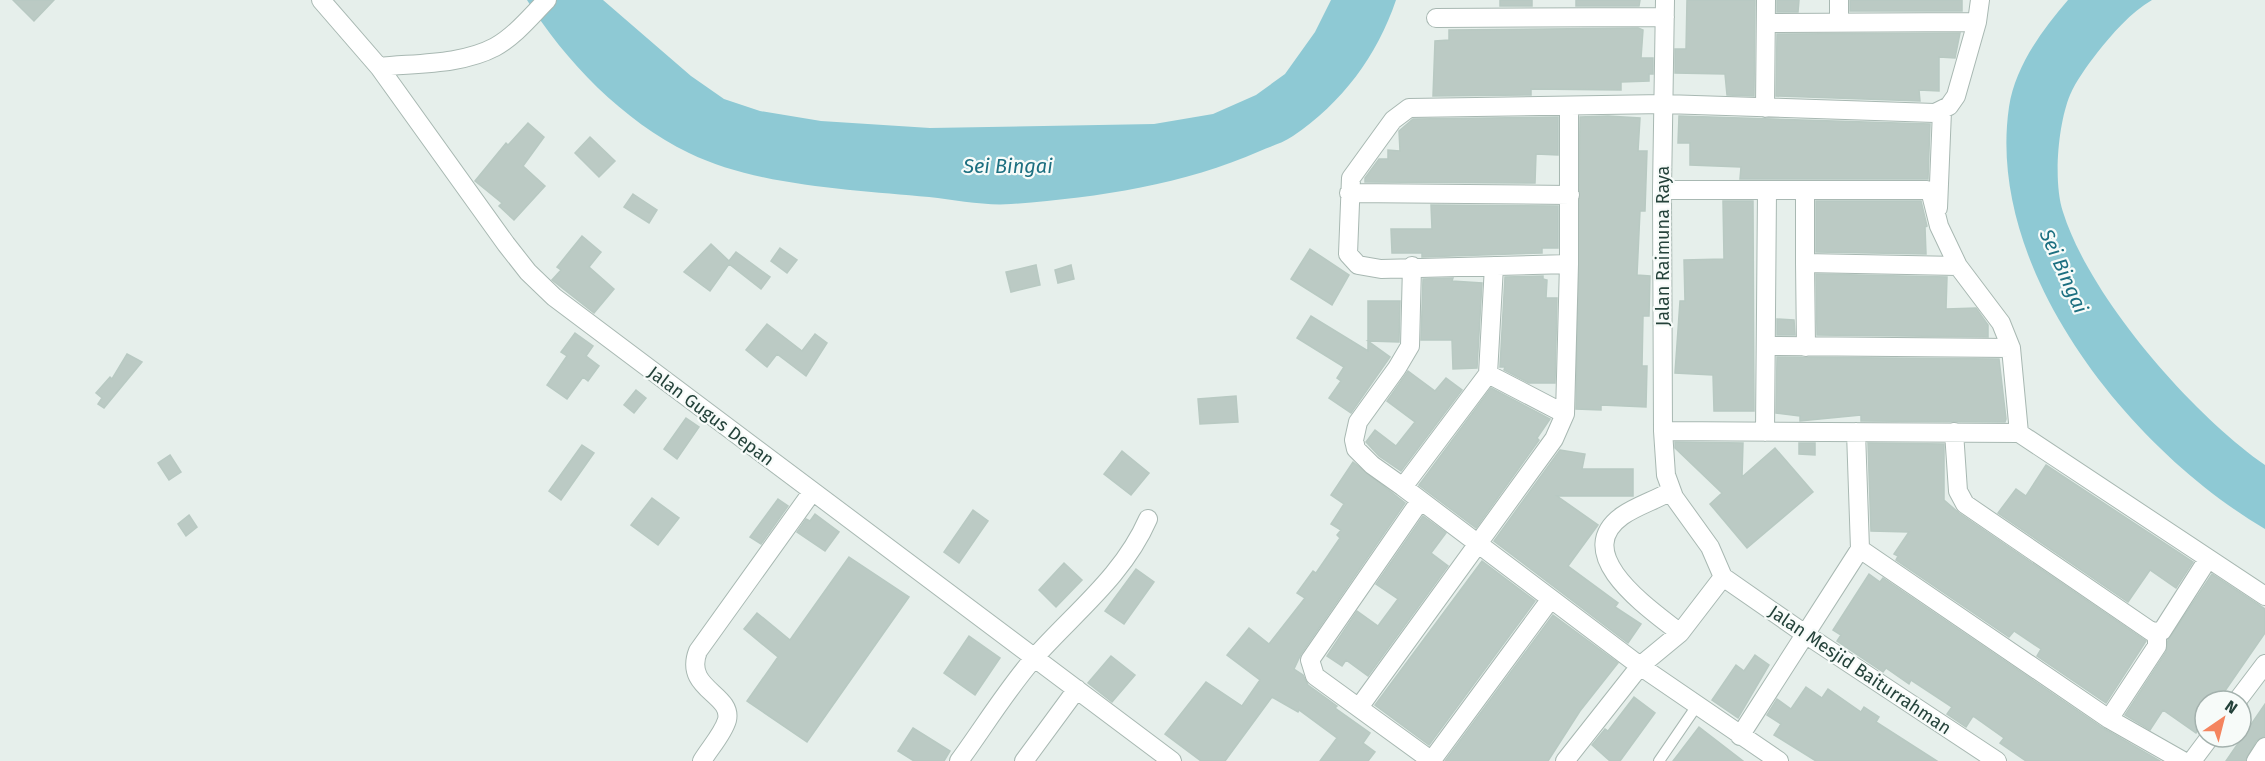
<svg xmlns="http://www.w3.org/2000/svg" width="2265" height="761" font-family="'Fira Sans',sans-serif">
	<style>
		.water { fill: #8ec9d4 }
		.building { fill: #bbcac4; stroke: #b8c9c2; stroke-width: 1.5 }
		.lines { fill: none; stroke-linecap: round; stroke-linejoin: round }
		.lane-casing { stroke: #a8b8b2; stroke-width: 12 }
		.street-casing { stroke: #a8b8b2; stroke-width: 20 }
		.lane { stroke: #fff; stroke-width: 10 }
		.street { stroke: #fff; stroke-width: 18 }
		.labels { text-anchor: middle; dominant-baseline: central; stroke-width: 4.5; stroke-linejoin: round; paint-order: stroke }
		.street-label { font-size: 18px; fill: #24423a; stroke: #f7fbf9 }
		.water-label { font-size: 20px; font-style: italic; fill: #1c6f80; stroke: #f7fbf9 }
	</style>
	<rect width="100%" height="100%" fill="#e6efeb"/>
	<path class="water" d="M 527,0 L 603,0 L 691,76 L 724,99 L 760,111 L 821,121 L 930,128 L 1154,124 L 1213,114 L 1256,95 L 1285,74 L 1315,32 L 1331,0 L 1396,0 C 1377,56 1342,103 1293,136 C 1283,143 1271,146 1260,151 C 1183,185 1095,198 1011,204 C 985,206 956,200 929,197 C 855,190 756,186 689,153 C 623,121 565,61 527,0 Z
		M 2068,0 L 2152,0 C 2131,12 2112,34 2097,53 C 2087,66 2076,81 2070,95 C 2058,124 2053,182 2063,212 C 2090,298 2192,414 2265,465 L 2265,529 C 2131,450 1985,271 2009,107 C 2015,67 2042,30 2068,0 Z"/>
	<path class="building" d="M 13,0 L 54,0 L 34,21 Z
		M 1500,0 L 1532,0 L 1532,6 L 1500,6 Z
		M 1576,0 L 1640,0 L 1639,6 L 1576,6 Z
		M 1687,0 L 1755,0 L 1754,96 L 1727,95 L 1725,74 L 1675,73 L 1675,49 L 1686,49 Z
		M 1777,0 L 1799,0 L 1798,12 L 1777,12 Z
		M 1850,0 L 1962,0 L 1962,11 L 1850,11 Z
		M 1638,28 L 1643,30 L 1641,58 L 1653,58 L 1653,74 L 1649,74 L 1649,81 L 1621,82 L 1621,90 L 1531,89 L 1531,95 L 1433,96 L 1435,41 L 1449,40 L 1449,30 Z
		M 1960,33 L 1955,58 L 1939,57 L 1939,91 L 1919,90 L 1920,101 L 1776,96 L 1777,34 Z
		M 1608,116 L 1640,118 L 1638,151 L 1647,151 L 1645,211 L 1640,211 L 1637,275 L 1650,276 L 1649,316 L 1643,316 L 1642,366 L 1647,366 L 1646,407 L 1601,405 L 1601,410 L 1576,409 L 1580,117 Z
		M 1679,116 L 1930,124 L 1928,179 L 1740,179 L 1741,167 L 1690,165 L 1690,143 L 1678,143 Z
		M 1558,117 L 1558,155 L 1536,154 L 1535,183 L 1365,182 L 1365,178 L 1379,159 L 1388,159 L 1388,150 L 1400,151 L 1399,131 L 1413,119 Z
		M 528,123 L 544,137 L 523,166 L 545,186 L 514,220 L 499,206 L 502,203 L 475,181 L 506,143 L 508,145 Z
		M 590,137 L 615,161 L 599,177 L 575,153 Z
		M 633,194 L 657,210 L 649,223 L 624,207 Z
		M 1723,201 L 1753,201 L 1754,411 L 1714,411 L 1713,375 L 1675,373 L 1680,301 L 1685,301 L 1684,260 L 1724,259 Z
		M 1816,201 L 1921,201 L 1927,226 L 1925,227 L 1926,254 L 1816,252 Z
		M 1431,205 L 1558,206 L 1558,248 L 1542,248 L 1542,253 L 1422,257 L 1422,253 L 1392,253 L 1391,229 L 1432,229 Z
		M 582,236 L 601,252 L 589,267 L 614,289 L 594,313 L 552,280 L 561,270 L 557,267 Z
		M 711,244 L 729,261 L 736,252 L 770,277 L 761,289 L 729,264 L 710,291 L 684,272 Z
		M 780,248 L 797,260 L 787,273 L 771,261 Z
		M 1310,249 L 1349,275 L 1332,305 L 1291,279 Z
		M 1036,265 L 1040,285 L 1011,292 L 1006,272 Z
		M 1071,265 L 1074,279 L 1058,283 L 1055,270 Z
		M 1816,274 L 1947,277 L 1946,309 L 1976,308 L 1988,325 L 1988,337 L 1817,335 Z
		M 1543,276 L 1543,279 L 1547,280 L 1546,298 L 1557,298 L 1555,383 L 1529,383 L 1504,370 L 1505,367 L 1500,367 L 1505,277 Z
		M 1453,278 L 1452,281 L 1482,283 L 1477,368 L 1453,369 L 1452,340 L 1421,340 L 1423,279 Z
		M 1368,301 L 1400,301 L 1399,342 L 1368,341 L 1390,357 L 1351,413 L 1329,398 L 1341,381 L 1337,378 L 1344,367 L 1297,338 L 1311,316 L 1368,351 Z
		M 1777,319 L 1794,320 L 1795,335 L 1777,335 Z
		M 767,324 L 802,351 L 815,334 L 827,343 L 806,376 L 777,354 L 767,367 L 746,350 Z
		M 575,333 L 593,346 L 586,356 L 599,366 L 588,381 L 583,377 L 567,399 L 547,385 L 567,356 L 561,352 Z
		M 127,354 L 142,362 L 104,408 L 98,404 L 102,398 L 96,393 L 110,377 L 112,379 Z
		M 1777,357 L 1999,359 L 2006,419 L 2005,422 L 1861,421 L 1861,415 L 1800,421 L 1800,416 L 1776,413 Z
		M 1408,371 L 1435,391 L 1446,378 L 1462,390 L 1401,471 L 1379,456 L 1366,442 L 1375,430 L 1396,446 L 1415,422 L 1387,401 Z
		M 1491,388 L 1550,419 L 1537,438 L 1539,440 L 1476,528 L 1419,485 Z
		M 636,390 L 646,398 L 634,413 L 624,405 Z
		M 1236,396 L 1238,422 L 1200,424 L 1198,399 Z
		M 686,418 L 699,427 L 677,459 L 664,449 Z
		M 1675,442 L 1743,443 L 1742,477 L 1775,448 L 1813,492 L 1747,548 L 1710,504 L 1722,493 L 1675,448 Z
		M 1799,443 L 1815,443 L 1815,455 L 1799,454 Z
		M 1868,443 L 1944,444 L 1944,500 L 1959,513 L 2146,641 L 2106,703 L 2037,656 L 2041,649 L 2014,631 L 2009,637 L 1896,560 L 1898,556 L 1894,554 L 1909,532 L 1871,531 Z
		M 582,445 L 594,453 L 561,500 L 549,491 Z
		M 1560,450 L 1585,454 L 1582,469 L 1633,469 L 1633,496 L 1557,496 L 1598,525 L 1568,566 L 1618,603 L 1615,607 L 1641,624 L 1628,643 L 1494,541 Z
		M 1122,451 L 1149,473 L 1131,495 L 1104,474 Z
		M 170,455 L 181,472 L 169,480 L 158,463 Z
		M 1353,462 L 1405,503 L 1301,654 L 1294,669 L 1303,675 L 1308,685 L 1337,706 L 1335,708 L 1370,733 L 1363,743 L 1375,752 L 1368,761 L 1320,761 L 1337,738 L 1299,710 L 1298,712 L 1272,697 L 1225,761 L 1201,761 L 1165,734 L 1206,682 L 1242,706 L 1260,680 L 1227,655 L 1249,628 L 1269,644 L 1305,598 L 1297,593 L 1313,571 L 1316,573 L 1340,538 L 1337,535 L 1341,530 L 1331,524 L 1344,504 L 1331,495 Z
		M 2046,465 L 2193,562 L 2176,588 L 2150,570 L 2128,602 L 1998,513 L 2016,489 L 2026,496 Z
		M 652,498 L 679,518 L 658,545 L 631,525 Z
		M 778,499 L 788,506 L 761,544 L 750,537 Z
		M 973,510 L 988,521 L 959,563 L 944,552 Z
		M 815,514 L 839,532 L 825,551 L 797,532 L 806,519 L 810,521 Z
		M 189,515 L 197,527 L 186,536 L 178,524 Z
		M 1423,516 L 1446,533 L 1431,553 L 1448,566 L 1368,676 L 1346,660 L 1342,666 L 1327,656 L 1357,611 L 1378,626 L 1398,599 L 1376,584 Z
		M 849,557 L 909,597 L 807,742 L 747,701 L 778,657 L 744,629 L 757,613 L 790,640 Z
		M 1482,561 L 1535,601 L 1429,745 L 1375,705 Z
		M 1064,563 L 1082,580 L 1056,607 L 1039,590 Z
		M 1136,569 L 1154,582 L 1124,624 L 1105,611 Z
		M 1869,574 L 1880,582 L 1883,578 L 2103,728 L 2160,761 L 2026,761 L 2000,743 L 2004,738 L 1973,716 L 1966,727 L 1947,714 L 1952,707 L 1911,680 L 1909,684 L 1886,668 L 1883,672 L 1837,641 L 1841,635 L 1833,630 Z
		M 2212,574 L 2265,609 L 2265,633 L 2218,701 L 2205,701 L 2205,720 L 2196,733 L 2163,710 L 2150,730 L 2125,715 L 2166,652 L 2168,640 Z
		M 1553,615 L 1618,663 L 1580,711 L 1548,761 L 1445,761 Z
		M 969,636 L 1000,658 L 975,695 L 944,673 Z
		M 1755,655 L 1769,665 L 1738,718 L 1712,700 L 1736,665 L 1744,671 Z
		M 1111,656 L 1135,675 L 1112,702 L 1088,683 Z
		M 1806,687 L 1822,698 L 1828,689 L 1861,712 L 1864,707 L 1879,717 L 1876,722 L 1937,761 L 1816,761 L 1774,735 L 1781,724 L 1767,715 L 1777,699 L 1791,709 Z
		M 1634,697 L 1655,713 L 1620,761 L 1610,761 L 1592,745 L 1605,729 L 1608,731 Z
		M 2265,704 L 2265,736 L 2256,741 L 2245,761 L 2226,761 Z
		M 1699,727 L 1743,761 L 1673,761 Z
		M 913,728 L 950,751 L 944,761 L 914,761 L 898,751 Z"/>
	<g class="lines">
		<g class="lane-casing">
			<path id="lane" d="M 1659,761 L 1696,707"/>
		</g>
		<g class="street-casing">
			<path id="street" d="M 321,0 L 379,67 L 506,244 L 528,272 L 554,297 L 1172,761
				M 1665,0 L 1662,190 L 1663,431 L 1666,475 L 1674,497 L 1710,547 L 1723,577
				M 1436,18 L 1665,17
				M 1839,22 L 1839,0
				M 1766,23 L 1977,22
				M 379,67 C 416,63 461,65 495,47 C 515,36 531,16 547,0
				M 1765,108 L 1766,0
				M 1662,190 L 1927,190 L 1931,194 L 1939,226 L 1958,266
				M 1805,191 L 1805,263 L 1958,266 L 2001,323 L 2011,348 L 2019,433
				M 1349,193 L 1570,195
				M 1938,208 L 1942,111
				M 1805,263 L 1806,347
				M 1569,264 L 1381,269 L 1358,265 L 1348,254 L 1351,178 L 1393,120 L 1409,108 L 1664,104 L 1935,113 L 1949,106 L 1956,96 L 1977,22 L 1980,0
				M 1412,266 L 1410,346 L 1397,368 L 1358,422 L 1354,440 L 1356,449 L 1372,465 L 1403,487 L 1488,374 L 1565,414
				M 1766,346 L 2011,348
				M 1488,374 L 1494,266
				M 1663,431 L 2019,433 L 2265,596
				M 1765,432 L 1767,191
				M 1954,432 L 1958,491 L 1965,504 L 2152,632 L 2162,631 L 2208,559
				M 1403,487 L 1640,666 L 1779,761
				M 1671,491 C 1656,500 1636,506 1622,516 C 1568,555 1653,611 1680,633
				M 1420,501 L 1310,660 L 1315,676 L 1432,761
				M 1860,549 L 2109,719 L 2183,761
				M 1723,577 L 1805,634 L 1997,761
				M 2237,701 L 2265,664
				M 1360,706 L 1554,439 L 1565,414 L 1569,264 L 1569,107
				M 2109,719 L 2157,646 L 2157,634
				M 1740,736 L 1860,549 L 1856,432
				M 1432,760 L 1550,600
				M 702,761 C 709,749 723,734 727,720 C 733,694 683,689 698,651 L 812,492
				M 959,761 C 984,727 1007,689 1035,657 C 1075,612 1123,576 1148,519
				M 1024,761 L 1077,689
				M 1565,761 L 1640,666 L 1680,633 L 1723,577
				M 2192,761 L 2210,737
				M 2256,761 L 2265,747"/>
		</g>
		<use href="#lane" class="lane"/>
		<use href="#street" class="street"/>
	</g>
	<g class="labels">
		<g class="street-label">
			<text transform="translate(1663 246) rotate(-90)">Jalan Raimuna Raya</text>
			<text transform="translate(711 416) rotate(37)">Jalan Gugus Depan</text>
			<text transform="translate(1860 670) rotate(34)">Jalan Mesjid Baiturrahman</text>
		</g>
		<g class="water-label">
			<text x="1008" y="166">Sei Bingai</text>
			<text transform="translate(2064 271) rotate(66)">Sei Bingai</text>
		</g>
	</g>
	<g transform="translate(2223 719) rotate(35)"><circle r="28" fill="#f7fbf9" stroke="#a3b1ad" stroke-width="1.5"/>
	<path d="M0-4.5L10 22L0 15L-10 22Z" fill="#f4845f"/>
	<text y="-9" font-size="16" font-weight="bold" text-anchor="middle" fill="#24423a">N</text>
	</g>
</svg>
